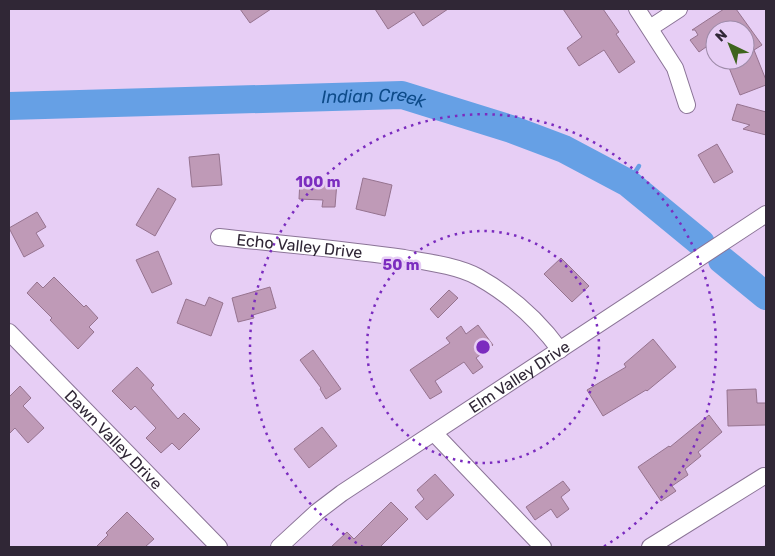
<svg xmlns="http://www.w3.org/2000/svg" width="775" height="556" font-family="Rubik,sans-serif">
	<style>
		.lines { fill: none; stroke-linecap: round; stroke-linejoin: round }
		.stream { stroke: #66a0e5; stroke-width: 4.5 }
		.river { stroke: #66a0e5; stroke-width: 28 }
		.building { fill: #bf9ab7; stroke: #96738f }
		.street-casing { stroke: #8b7497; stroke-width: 18 }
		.street { stroke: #fff; stroke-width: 16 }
		.ring { fill: none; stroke: #7b2cbf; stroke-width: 2.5; stroke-dasharray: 2.5 5 }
		.labels { text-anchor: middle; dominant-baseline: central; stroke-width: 5; stroke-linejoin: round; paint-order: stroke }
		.street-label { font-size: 16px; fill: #302736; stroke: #e7cef5 }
		.water-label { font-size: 18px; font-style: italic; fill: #0d4b89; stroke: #e7cef5 }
		.centre { fill: #7b2cbf; stroke: #e7cef5; stroke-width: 2.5 }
		.ring-label { font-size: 15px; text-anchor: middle; font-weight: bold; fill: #7b2cbf; stroke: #e7cef5; stroke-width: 5; stroke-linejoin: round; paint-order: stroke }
	</style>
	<rect width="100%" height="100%" fill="#e7cef5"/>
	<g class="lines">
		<path class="stream" d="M 628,183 L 639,166"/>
		<g class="river">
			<path id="s1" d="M 9,106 L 402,95 L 511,129 L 564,149 L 628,183 L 701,243"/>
			<path d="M 722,260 L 766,296"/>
		</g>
	</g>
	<path class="building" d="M 240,9 L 271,9 L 250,23 Z
		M 375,9 L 448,9 L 423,26 L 414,12 L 388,29 Z
		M 563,9 L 603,9 L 619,32 L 616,34 L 635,62 L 619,73 L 604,50 L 579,66 L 567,48 L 582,37 Z
		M 724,9 L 736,9 L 762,45 L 754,50 L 766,80 L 766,85 L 740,95 L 726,60 L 745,60 L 745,30 L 715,30 L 715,60 L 706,47 L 699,52 L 690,40 L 698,35 L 695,30 L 692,30 Z
		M 737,104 L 766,112 L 766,135 L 743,129 L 750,125 L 732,120 Z
		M 717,144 L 733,172 L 714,183 L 698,155 Z
		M 219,154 L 222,185 L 192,187 L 189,157 Z
		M 363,178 L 392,185 L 385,216 L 356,209 Z
		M 300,180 L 337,182 L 335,207 L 322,207 L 323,200 L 299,199 Z
		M 158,188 L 176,199 L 155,236 L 136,225 Z
		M 37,212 L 46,227 L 36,233 L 44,246 L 24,257 L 9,228 Z
		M 158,251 L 172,284 L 152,293 L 136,260 Z
		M 561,258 L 589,286 L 572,302 L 544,274 Z
		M 54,277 L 84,307 L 86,305 L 98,318 L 89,327 L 94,332 L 78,349 L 50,320 L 52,318 L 27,293 L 37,282 L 43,288 Z
		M 270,287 L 276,308 L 253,315 L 254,318 L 238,322 L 232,298 Z
		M 449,290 L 458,298 L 438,318 L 430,309 Z
		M 209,297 L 223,303 L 211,336 L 177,323 L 186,299 L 205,306 Z
		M 478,325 L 493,345 L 476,358 L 483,367 L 473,374 L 464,362 L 435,381 L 442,392 L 430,399 L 410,370 L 450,343 L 446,338 L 461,326 L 466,334 Z
		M 653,339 L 676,367 L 647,391 L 646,390 L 603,416 L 587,390 L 626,367 L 624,364 Z
		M 313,350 L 341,389 L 326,399 L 320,389 L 321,388 L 300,360 Z
		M 137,367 L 154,385 L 151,388 L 178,419 L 184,413 L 200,429 L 179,450 L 172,443 L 161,453 L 146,438 L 156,428 L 135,406 L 131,410 L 112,391 Z
		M 20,386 L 31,398 L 23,406 L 44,428 L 28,443 L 15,428 L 9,434 L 9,397 Z
		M 756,389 L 757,403 L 766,403 L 766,425 L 728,426 L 727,390 Z
		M 709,415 L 722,432 L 698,452 L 701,456 L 685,469 L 688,475 L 672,486 L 676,491 L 661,501 L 638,467 L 669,446 L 670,447 Z
		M 322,427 L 337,446 L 309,468 L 294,449 Z
		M 435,474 L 454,495 L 427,520 L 415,507 L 424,499 L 417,490 Z
		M 563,481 L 570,490 L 561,497 L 569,509 L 557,518 L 551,509 L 535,520 L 526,507 Z
		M 391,502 L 408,519 L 380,547 L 331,547 L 347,532 L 354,539 Z
		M 127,512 L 154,539 L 145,547 L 96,547 L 108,535 L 106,533 Z"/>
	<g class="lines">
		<g class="street-casing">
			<g id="street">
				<path d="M 637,9 L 675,68 L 687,105"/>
				<path d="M 650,28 L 679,9"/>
				<path id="s2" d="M 219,237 C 281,244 343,249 404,258 C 427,262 458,266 478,277 C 510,295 538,320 560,350"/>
				<path id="s3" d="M 9,332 L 219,547"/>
				<path d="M 434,433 L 543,547"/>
				<path id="s4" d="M 279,547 L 317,512 L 342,493 L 766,214"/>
				<path d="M 650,547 L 764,476"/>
			</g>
		</g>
		<use href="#street" class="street"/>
	</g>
	<g class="ring">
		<circle cx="483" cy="347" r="116"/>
		<path d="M363 547A233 233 0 1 1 603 547"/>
	</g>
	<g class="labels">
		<g class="street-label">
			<text stroke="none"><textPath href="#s2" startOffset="81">Echo Valley Drive</textPath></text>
			<text stroke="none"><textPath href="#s4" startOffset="295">Elm Valley Drive</textPath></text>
			<text stroke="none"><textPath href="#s3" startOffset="150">Dawn Valley Drive</textPath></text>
		</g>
		<g class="water-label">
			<text stroke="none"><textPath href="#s1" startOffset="365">Indian Creek</textPath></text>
		</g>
	</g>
	<circle cx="483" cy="347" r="8" class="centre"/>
	<g class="ring-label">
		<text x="318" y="187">100 m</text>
		<text x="401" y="270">50 m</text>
	</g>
	<rect width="775" height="556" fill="none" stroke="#302736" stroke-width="20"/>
	<g transform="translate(730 45) rotate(317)"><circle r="24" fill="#e7cef5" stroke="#9e8ba9"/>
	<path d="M0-4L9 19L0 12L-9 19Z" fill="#3e641e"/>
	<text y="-8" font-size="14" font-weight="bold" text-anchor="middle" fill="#302736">N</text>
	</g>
</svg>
